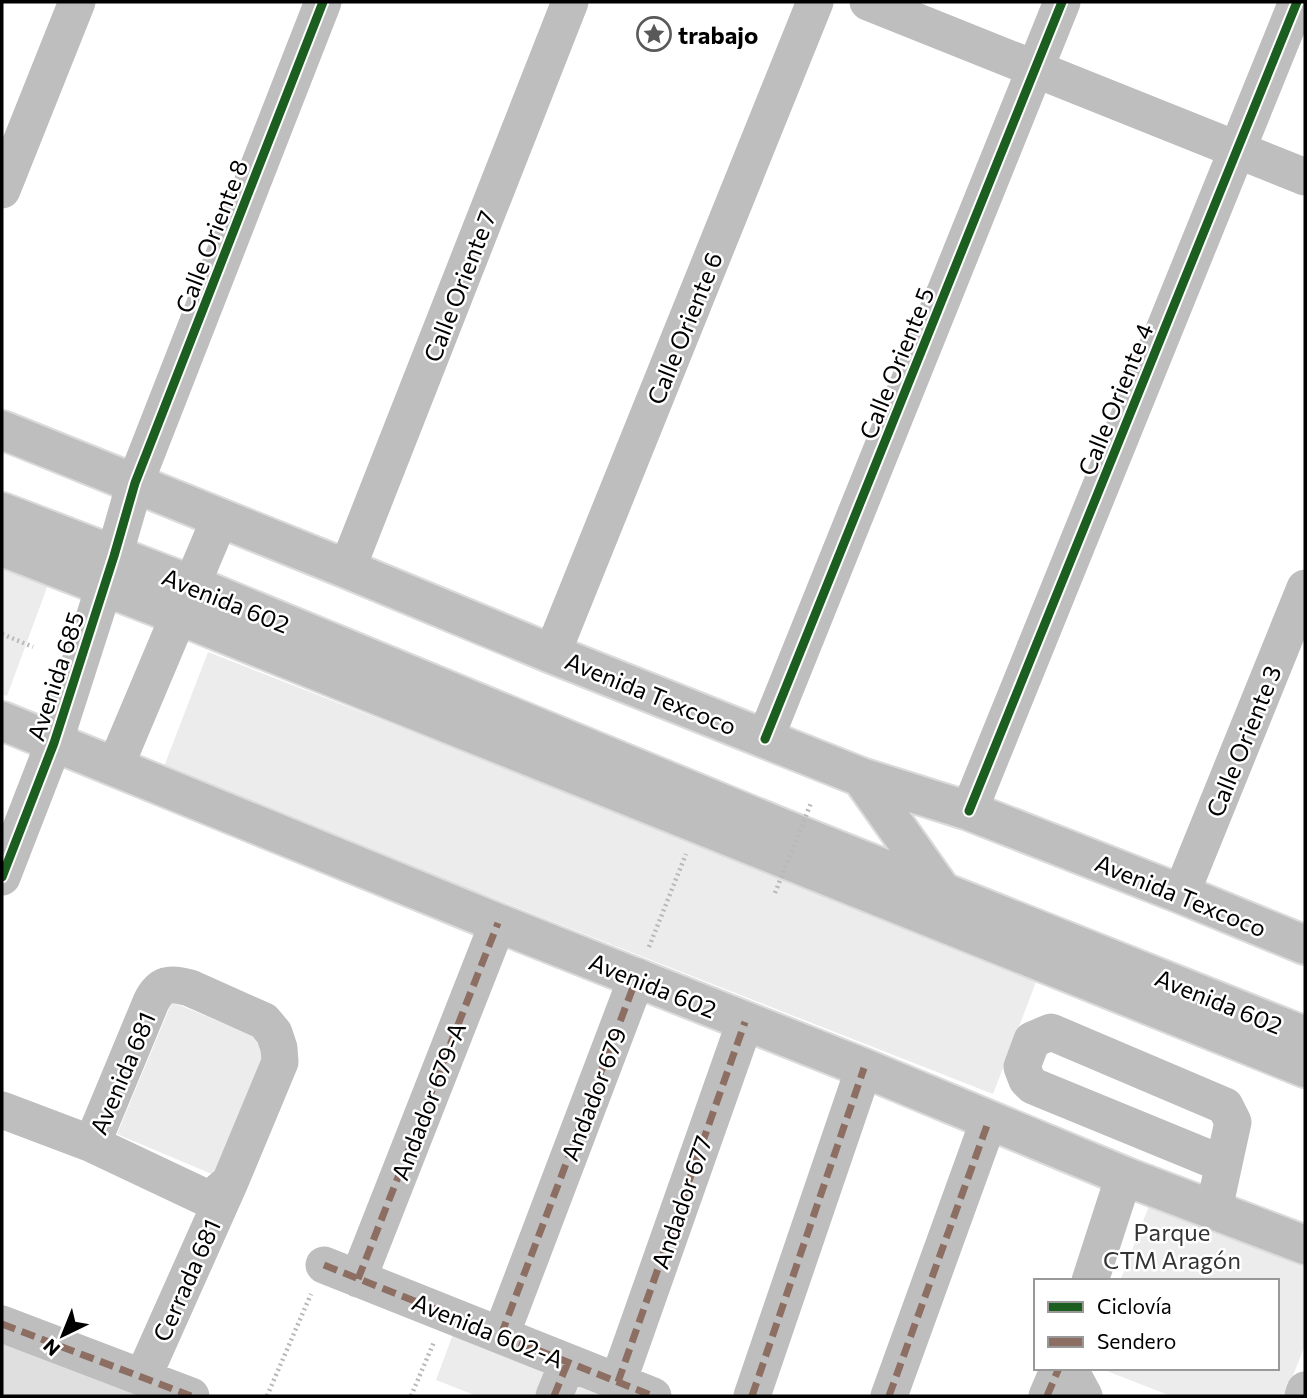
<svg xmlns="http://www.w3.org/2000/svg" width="1307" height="1398" font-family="Commissioner,sans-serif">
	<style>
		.green { fill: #ececec }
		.building { fill: #dfdfdf; filter: url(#shadow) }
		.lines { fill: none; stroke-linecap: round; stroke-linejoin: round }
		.major-casing { stroke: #dbdbdb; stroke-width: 42 }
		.path { stroke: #b9b9b9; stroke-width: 4.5; stroke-dasharray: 2 3.5; stroke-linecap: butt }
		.minor { stroke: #bebebe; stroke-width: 37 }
		.major { stroke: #bebebe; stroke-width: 38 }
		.path-bridge { stroke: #b9b9b9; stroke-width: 4.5; stroke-dasharray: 2 3.5; stroke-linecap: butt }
		.quiet { stroke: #8d6e63; stroke-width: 7; stroke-dasharray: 14 7; stroke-linecap: butt }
		.cycleway-casing { stroke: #fff; stroke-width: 13 }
		.cycleway { stroke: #1b5e20; stroke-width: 9 }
		.labels { text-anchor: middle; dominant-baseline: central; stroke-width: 5; stroke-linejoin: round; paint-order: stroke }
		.poi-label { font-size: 24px; font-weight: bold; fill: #000; stroke: #fff; text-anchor: start }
		.street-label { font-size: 24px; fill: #000; stroke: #fff }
		.park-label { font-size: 24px; fill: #333; stroke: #fff }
	</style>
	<defs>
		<filter id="shadow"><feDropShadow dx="6" dy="6" stdDeviation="0" flood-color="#0004"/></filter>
	</defs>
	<rect width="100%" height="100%" fill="#fff"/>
	<path class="green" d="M 2,563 L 49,582 L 7,696 L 2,694 Z
		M 208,652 L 1038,977 L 993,1094 L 163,769 Z
		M 172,1002 L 269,1042 L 214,1175 L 117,1134 Z
		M 1152,1198 L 1305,1259 L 1305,1345 L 1285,1396 L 1171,1396 L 1099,1368 L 1277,1368 L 1277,1281 L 1120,1281 Z
		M 456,1326 L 635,1396 L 477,1396 L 436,1380 Z"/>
	<path class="building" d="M 2,1335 L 156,1396 L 2,1396 Z"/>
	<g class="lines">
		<g class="major-casing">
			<path id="major" d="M 2,430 L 347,569 L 552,654 L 861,777 L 969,811 L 1181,894 L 1305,945
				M 2,512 L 192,585 L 782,828 L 1305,1036
				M 2,547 L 180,616 L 1305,1068
				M 2,721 L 498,923 L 864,1068 L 1124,1176 L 1305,1245
				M 861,777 L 941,890"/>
		</g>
		<path class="path" d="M 2,634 L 33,647
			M 649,947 L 686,854
			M 267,1396 L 311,1294
			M 411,1396 L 434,1342"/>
		<path class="minor" d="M 868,2 L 1305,177
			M 2,190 L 77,2
			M 347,569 L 570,2
			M 552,654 L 815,2
			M 765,739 L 1062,2
			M 115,767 L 220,518
			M 969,811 L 1297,2
			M 2,877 L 54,743 L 114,556 L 135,483 L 323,2
			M 1181,894 L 1305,588
			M 2,1110 L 92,1144 L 202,1196 L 209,1197 L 216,1194 L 230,1182 L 280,1062 L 279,1048 L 274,1033 L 264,1021 L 190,988 C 170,982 160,983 151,1002 L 92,1144
			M 1214,1209 L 1233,1122 L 1225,1106 L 1051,1032 L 1032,1040 L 1022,1067 L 1027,1080 L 1033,1086 L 1223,1164
			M 324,1265 L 653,1396
			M 358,1279 L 498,923
			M 1090,1281 L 1124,1176
			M 2,1324 L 191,1396
			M 501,1335 L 637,977
			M 1069,1368 L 1084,1396
			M 143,1377 L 230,1182
			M 618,1382 L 745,1022
			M 554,1396 L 568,1362
			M 752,1396 L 864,1068
			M 889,1396 L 989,1120
			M 1047,1396 L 1059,1368
			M 1303,1396 L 1305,1390"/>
		<use href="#major" class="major"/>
		<path class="path-bridge" d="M 775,893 L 811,803"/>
		<path class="quiet" d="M 324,1265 L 653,1396
			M 358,1279 L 498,923
			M 2,1324 L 191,1396
			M 501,1335 L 637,977
			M 618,1382 L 745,1022
			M 554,1396 L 568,1362
			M 752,1396 L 864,1068
			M 889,1396 L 989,1120
			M 1047,1396 L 1059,1368"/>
		<g class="cycleway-casing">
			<path id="cycleway" d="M 765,739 L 1062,2
				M 969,811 L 1297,2
				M 2,877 L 54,743 L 114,556 L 135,483 L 323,2"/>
		</g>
		<use href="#cycleway" class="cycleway"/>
	</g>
	<defs>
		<g id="sight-ring" transform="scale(1.75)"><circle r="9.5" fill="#fff" stroke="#595959" stroke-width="1.5"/><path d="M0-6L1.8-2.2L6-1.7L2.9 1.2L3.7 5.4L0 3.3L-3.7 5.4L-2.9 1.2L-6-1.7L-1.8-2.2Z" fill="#595959"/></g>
	</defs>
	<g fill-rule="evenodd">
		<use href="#sight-ring" x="654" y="34"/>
	</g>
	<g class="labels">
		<g class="poi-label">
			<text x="678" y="34">trabajo</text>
		</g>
		<g class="street-label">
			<text transform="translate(211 236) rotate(-69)">Calle Oriente 8</text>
			<text transform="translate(459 286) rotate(-69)">Calle Oriente 7</text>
			<text transform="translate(684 328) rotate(-68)">Calle Oriente 6</text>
			<text transform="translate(896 363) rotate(-68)">Calle Oriente 5</text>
			<text transform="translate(1115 399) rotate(-68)">Calle Oriente 4</text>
			<text transform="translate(226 600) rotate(22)">Avenida 602</text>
			<text transform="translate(55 676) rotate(-72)">Avenida 685</text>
			<text transform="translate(651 693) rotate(22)">Avenida Texcoco</text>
			<text transform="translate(1243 741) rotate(-68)">Calle Oriente 3</text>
			<text transform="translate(1181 895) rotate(22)">Avenida Texcoco</text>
			<text transform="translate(653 985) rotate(22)">Avenida 602</text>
			<text transform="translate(1219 1001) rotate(22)">Avenida 602</text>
			<text transform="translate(122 1073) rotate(-67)">Avenida 681</text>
			<text transform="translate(593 1094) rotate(-69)">Andador 679</text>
			<text transform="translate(428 1101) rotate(-69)">Andador 679-A</text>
			<text transform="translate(681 1202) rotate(-71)">Andador 677</text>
			<text transform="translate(186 1280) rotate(-66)">Cerrada 681</text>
			<text transform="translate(488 1330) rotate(22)">Avenida 602-A</text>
		</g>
		<g class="park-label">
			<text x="1172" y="1231">Parque<tspan x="1172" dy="28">CTM Aragón</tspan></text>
		</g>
	</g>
	<rect width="1307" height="1398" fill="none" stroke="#000000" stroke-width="7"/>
	<rect x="1034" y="1279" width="245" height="91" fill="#ffffff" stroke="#999999" stroke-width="2"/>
	<rect x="1048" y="1302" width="35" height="10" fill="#1b5e20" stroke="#999999" stroke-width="2"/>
	<text x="1097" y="1314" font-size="21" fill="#000000">Ciclovía</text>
	<rect x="1048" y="1337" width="35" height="10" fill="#8d6e63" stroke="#999999" stroke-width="2"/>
	<text x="1097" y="1349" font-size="21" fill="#000000">Sendero</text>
	<g transform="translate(63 1335) rotate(223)" stroke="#ffffff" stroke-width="5" paint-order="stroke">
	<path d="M0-5L12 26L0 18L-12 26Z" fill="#000000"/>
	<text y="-10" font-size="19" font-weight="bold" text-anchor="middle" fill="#000000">N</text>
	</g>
</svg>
